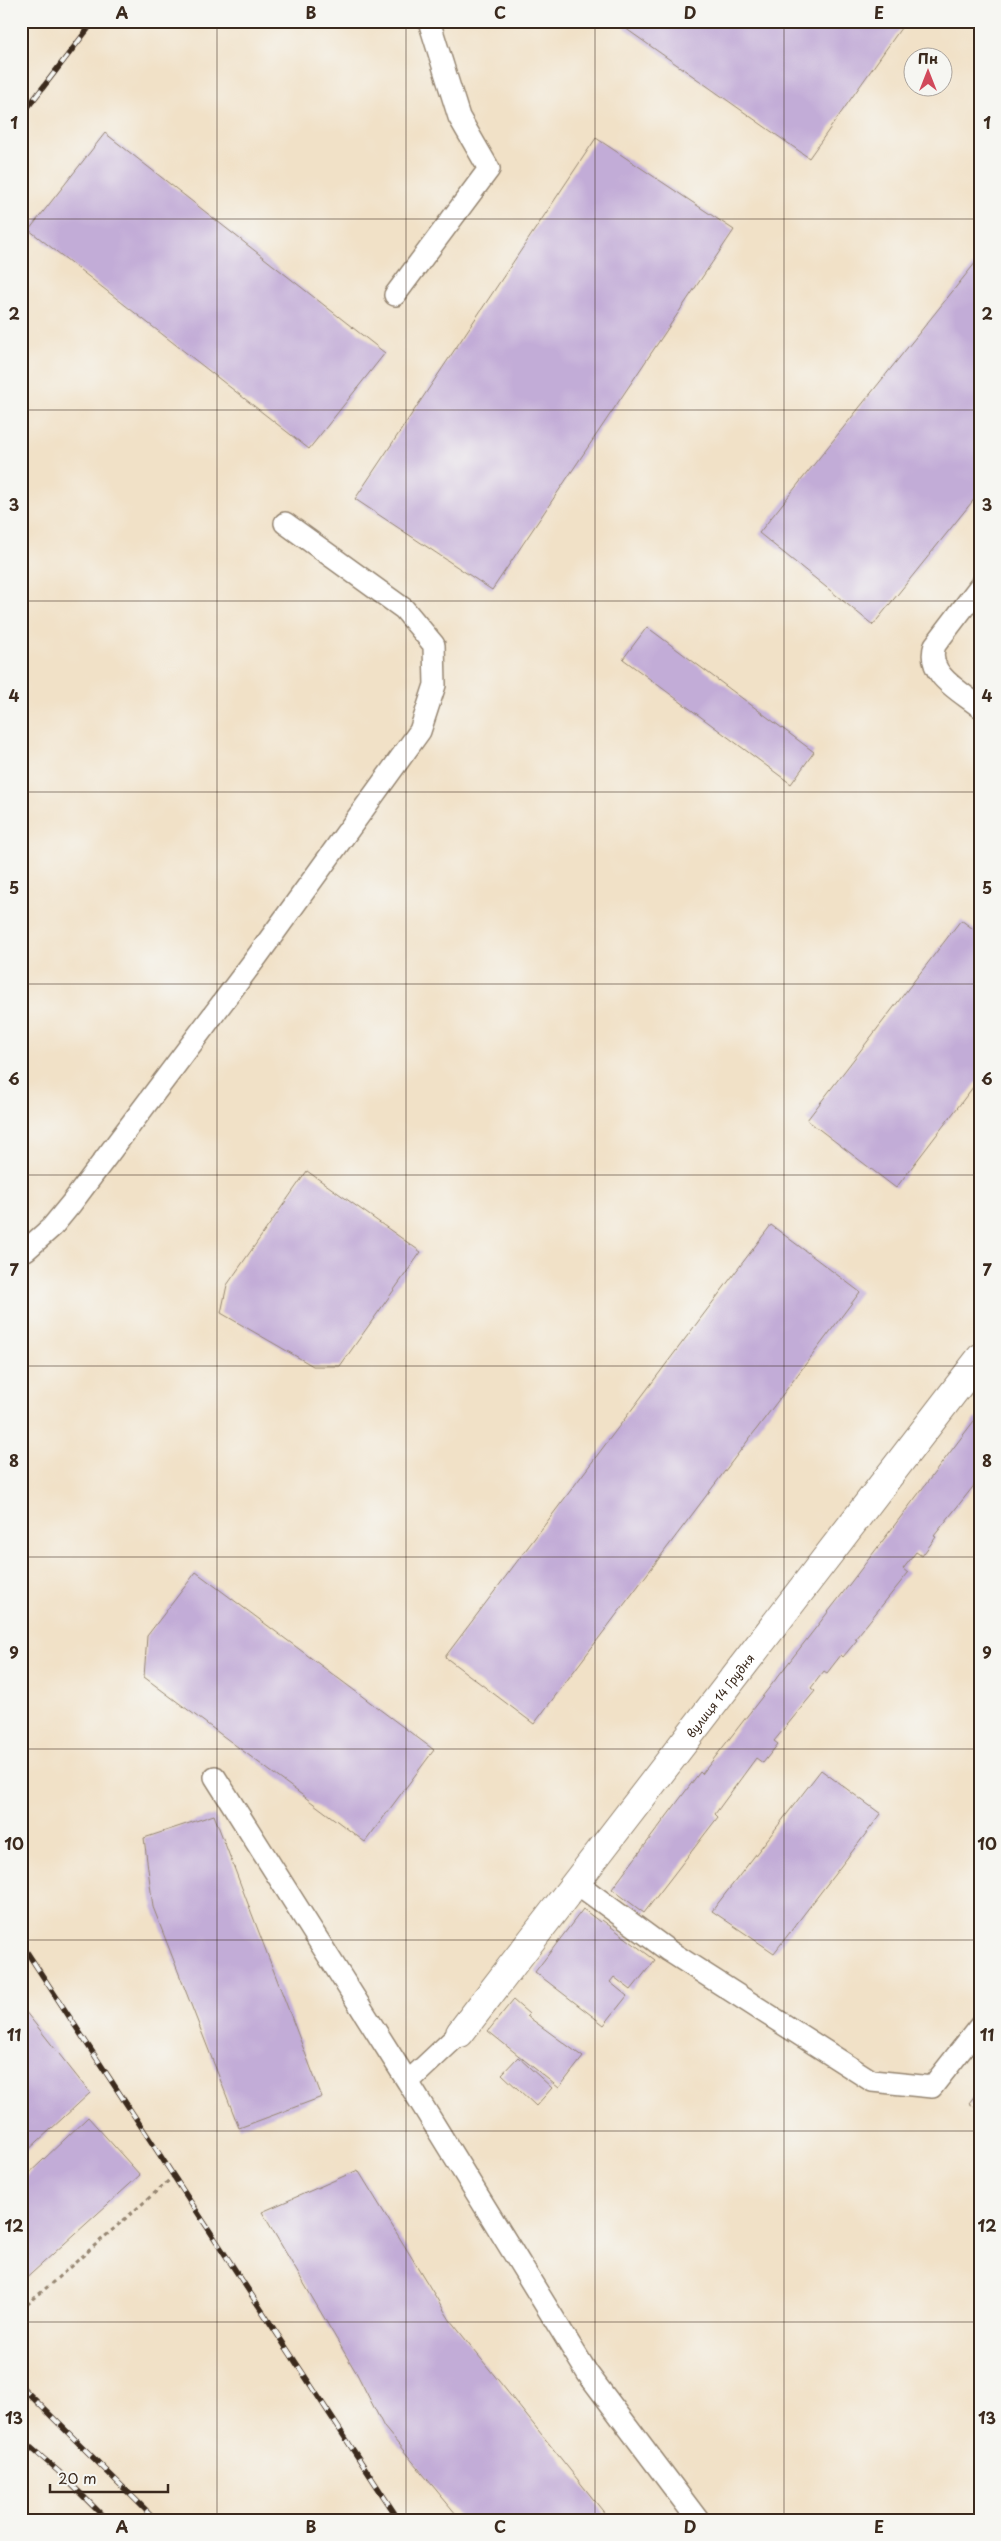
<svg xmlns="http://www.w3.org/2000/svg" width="1001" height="2541" font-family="'Playpen Sans',sans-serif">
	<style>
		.building { fill: #c2acd7 }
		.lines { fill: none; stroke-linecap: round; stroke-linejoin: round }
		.lane-casing { stroke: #968672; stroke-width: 24 }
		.street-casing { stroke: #968672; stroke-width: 30 }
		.path { stroke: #968672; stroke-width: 3; stroke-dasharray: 4 4; stroke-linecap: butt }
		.lane { stroke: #fff; stroke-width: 21 }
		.street { stroke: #fff; stroke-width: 28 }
		.rail-casing { stroke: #3b2a1e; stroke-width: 5.5 }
		.rail { stroke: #f6f6f2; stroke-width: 4; stroke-dasharray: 11; stroke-linecap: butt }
		.grid { fill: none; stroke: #3b2a1e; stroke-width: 1; stroke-opacity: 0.55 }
		.labels { text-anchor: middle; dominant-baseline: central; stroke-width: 5; stroke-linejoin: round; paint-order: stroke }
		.street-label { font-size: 12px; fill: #3b2a1e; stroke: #f6f6f2 }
		.neatline { fill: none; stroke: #3b2a1e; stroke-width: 2 }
		.grid-label { font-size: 16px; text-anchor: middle; font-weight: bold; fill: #3b2a1e }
	</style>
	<rect width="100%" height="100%" fill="#f6f6f2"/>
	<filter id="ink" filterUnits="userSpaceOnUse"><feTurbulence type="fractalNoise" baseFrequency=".02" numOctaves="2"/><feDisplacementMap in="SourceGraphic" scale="10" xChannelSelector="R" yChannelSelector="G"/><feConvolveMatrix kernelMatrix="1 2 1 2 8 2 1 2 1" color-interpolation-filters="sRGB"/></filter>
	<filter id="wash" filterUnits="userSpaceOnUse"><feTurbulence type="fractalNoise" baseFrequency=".0096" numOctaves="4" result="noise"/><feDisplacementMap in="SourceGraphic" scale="20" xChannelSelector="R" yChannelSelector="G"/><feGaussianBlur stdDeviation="1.12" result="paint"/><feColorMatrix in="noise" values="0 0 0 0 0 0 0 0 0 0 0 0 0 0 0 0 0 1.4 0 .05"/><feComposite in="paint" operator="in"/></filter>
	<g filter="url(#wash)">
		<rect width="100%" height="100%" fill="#f1e1c7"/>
		<g id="blocks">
			<path class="building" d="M 615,21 L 906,21 L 809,158 Z
				M 105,133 L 385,353 L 309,449 L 29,230 Z
				M 596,138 L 734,230 L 492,590 L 355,499 Z
				M 980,257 L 980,492 L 873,625 L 759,533 Z
				M 647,627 L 814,752 L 791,784 L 623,659 Z
				M 961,920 L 980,934 L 980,1078 L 896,1188 L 807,1120 Z
				M 307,1171 L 421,1252 L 340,1366 L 313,1366 L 221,1313 L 227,1285 Z
				M 771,1225 L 860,1292 L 534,1724 L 445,1657 Z
				M 980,1413 L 980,1478 L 934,1536 L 936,1537 L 922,1556 L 916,1552 L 903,1569 L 908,1573 L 855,1639 L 857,1640 L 843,1657 L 841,1655 L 827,1673 L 824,1671 L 811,1688 L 815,1691 L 774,1741 L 778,1744 L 763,1763 L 756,1758 L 715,1814 L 718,1817 L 644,1913 L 612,1889 L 700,1772 L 702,1774 L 839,1598 Z
				M 196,1572 L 434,1750 L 365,1842 L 144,1677 L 147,1636 Z
				M 821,1770 L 881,1814 L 774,1953 L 712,1911 Z
				M 214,1815 L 322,2097 L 239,2128 L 153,1907 L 144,1838 Z
				M 583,1909 L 600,1922 L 602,1920 L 655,1960 L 631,1990 L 614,1977 L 610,1982 L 627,1996 L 604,2025 L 535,1972 Z
				M 513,2000 L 529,2014 L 527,2016 L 583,2057 L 559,2088 L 488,2031 Z
				M 21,2006 L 90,2093 L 25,2153 L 21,2148 Z
				M 518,2057 L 552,2088 L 536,2106 L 502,2074 Z
				M 980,2089 L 980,2111 L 969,2103 Z
				M 88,2117 L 140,2175 L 21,2283 L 21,2181 Z
				M 358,2170 L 450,2320 L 610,2520 L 461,2520 L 384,2427 L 357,2374 L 262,2212 Z"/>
		</g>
	</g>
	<g filter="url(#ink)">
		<use href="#blocks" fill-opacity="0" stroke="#968672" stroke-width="1"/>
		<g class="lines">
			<g class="lane-casing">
				<path id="lane" d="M 395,295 L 489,169 L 459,117 L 429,21
					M 980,586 L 935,645 C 925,674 960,691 980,707
					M 21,1249 L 26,1250 L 52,1227 L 71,1204 L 256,958 L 420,731 L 435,685 L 434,645 L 404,609 L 285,523
					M 215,1777 L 408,2082
					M 575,1882 L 669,1951 L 872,2081 L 932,2087 L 980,2026
					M 460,2033 L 408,2082 L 588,2374 L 698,2520"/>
			</g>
			<g class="street-casing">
				<g id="street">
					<path id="s1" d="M 460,2033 L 980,1358"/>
				</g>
			</g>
			<path class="path" d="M 21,2310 L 174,2176"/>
			<use href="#lane" class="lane"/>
			<use href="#street" class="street"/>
			<g class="rail-casing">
				<path id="rail" d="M 21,116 L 94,21
					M 21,1943 L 399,2520
					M 21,2386 L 156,2520
					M 21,2439 L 58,2471 L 107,2520"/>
			</g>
			<use href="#rail" class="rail"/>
		</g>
	</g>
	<path class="grid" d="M 217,21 L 217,2520M 406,21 L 406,2520M 595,21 L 595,2520M 784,21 L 784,2520M 21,219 L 980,219M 21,410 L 980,410M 21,601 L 980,601M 21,792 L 980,792M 21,984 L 980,984M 21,1175 L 980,1175M 21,1366 L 980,1366M 21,1557 L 980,1557M 21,1749 L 980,1749M 21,1940 L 980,1940M 21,2131 L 980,2131M 21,2322 L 980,2322"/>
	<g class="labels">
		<g class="street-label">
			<text stroke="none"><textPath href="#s1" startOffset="426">вулиця 14 Грудня</textPath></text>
		</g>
	</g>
	<rect width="1001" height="2541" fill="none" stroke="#f6f6f2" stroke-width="55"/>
	<g transform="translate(928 72)"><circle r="24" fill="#f6f6f2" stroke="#aba49d"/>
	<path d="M0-4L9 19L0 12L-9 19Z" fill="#d1495b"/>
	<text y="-8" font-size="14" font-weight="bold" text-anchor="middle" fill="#3b2a1e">Пн</text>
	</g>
	<path d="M50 2484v8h118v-8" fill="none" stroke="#3b2a1e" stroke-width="2.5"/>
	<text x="58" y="2484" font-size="15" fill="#3b2a1e" stroke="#f6f6f2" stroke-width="4" paint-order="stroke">20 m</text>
	<rect x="28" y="28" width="946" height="2486" class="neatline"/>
	<g class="grid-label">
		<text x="122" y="19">A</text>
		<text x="311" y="19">B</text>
		<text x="500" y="19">C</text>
		<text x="690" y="19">D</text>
		<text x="879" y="19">E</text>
		<text x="14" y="129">1</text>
		<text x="987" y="129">1</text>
		<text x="14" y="320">2</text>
		<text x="987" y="320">2</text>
		<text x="14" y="511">3</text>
		<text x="987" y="511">3</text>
		<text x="14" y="702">4</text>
		<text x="987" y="702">4</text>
		<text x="14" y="894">5</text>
		<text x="987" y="894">5</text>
		<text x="14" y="1085">6</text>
		<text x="987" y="1085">6</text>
		<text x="14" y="1276">7</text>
		<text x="987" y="1276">7</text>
		<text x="14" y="1467">8</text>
		<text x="987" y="1467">8</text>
		<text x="14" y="1659">9</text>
		<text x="987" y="1659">9</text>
		<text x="14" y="1850">10</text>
		<text x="987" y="1850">10</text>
		<text x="14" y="2041">11</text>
		<text x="987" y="2041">11</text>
		<text x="14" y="2232">12</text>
		<text x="987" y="2232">12</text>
		<text x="14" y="2424">13</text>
		<text x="987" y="2424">13</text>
		<text x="122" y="2533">A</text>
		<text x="311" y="2533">B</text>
		<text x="500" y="2533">C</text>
		<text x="690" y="2533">D</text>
		<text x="879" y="2533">E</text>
	</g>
</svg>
